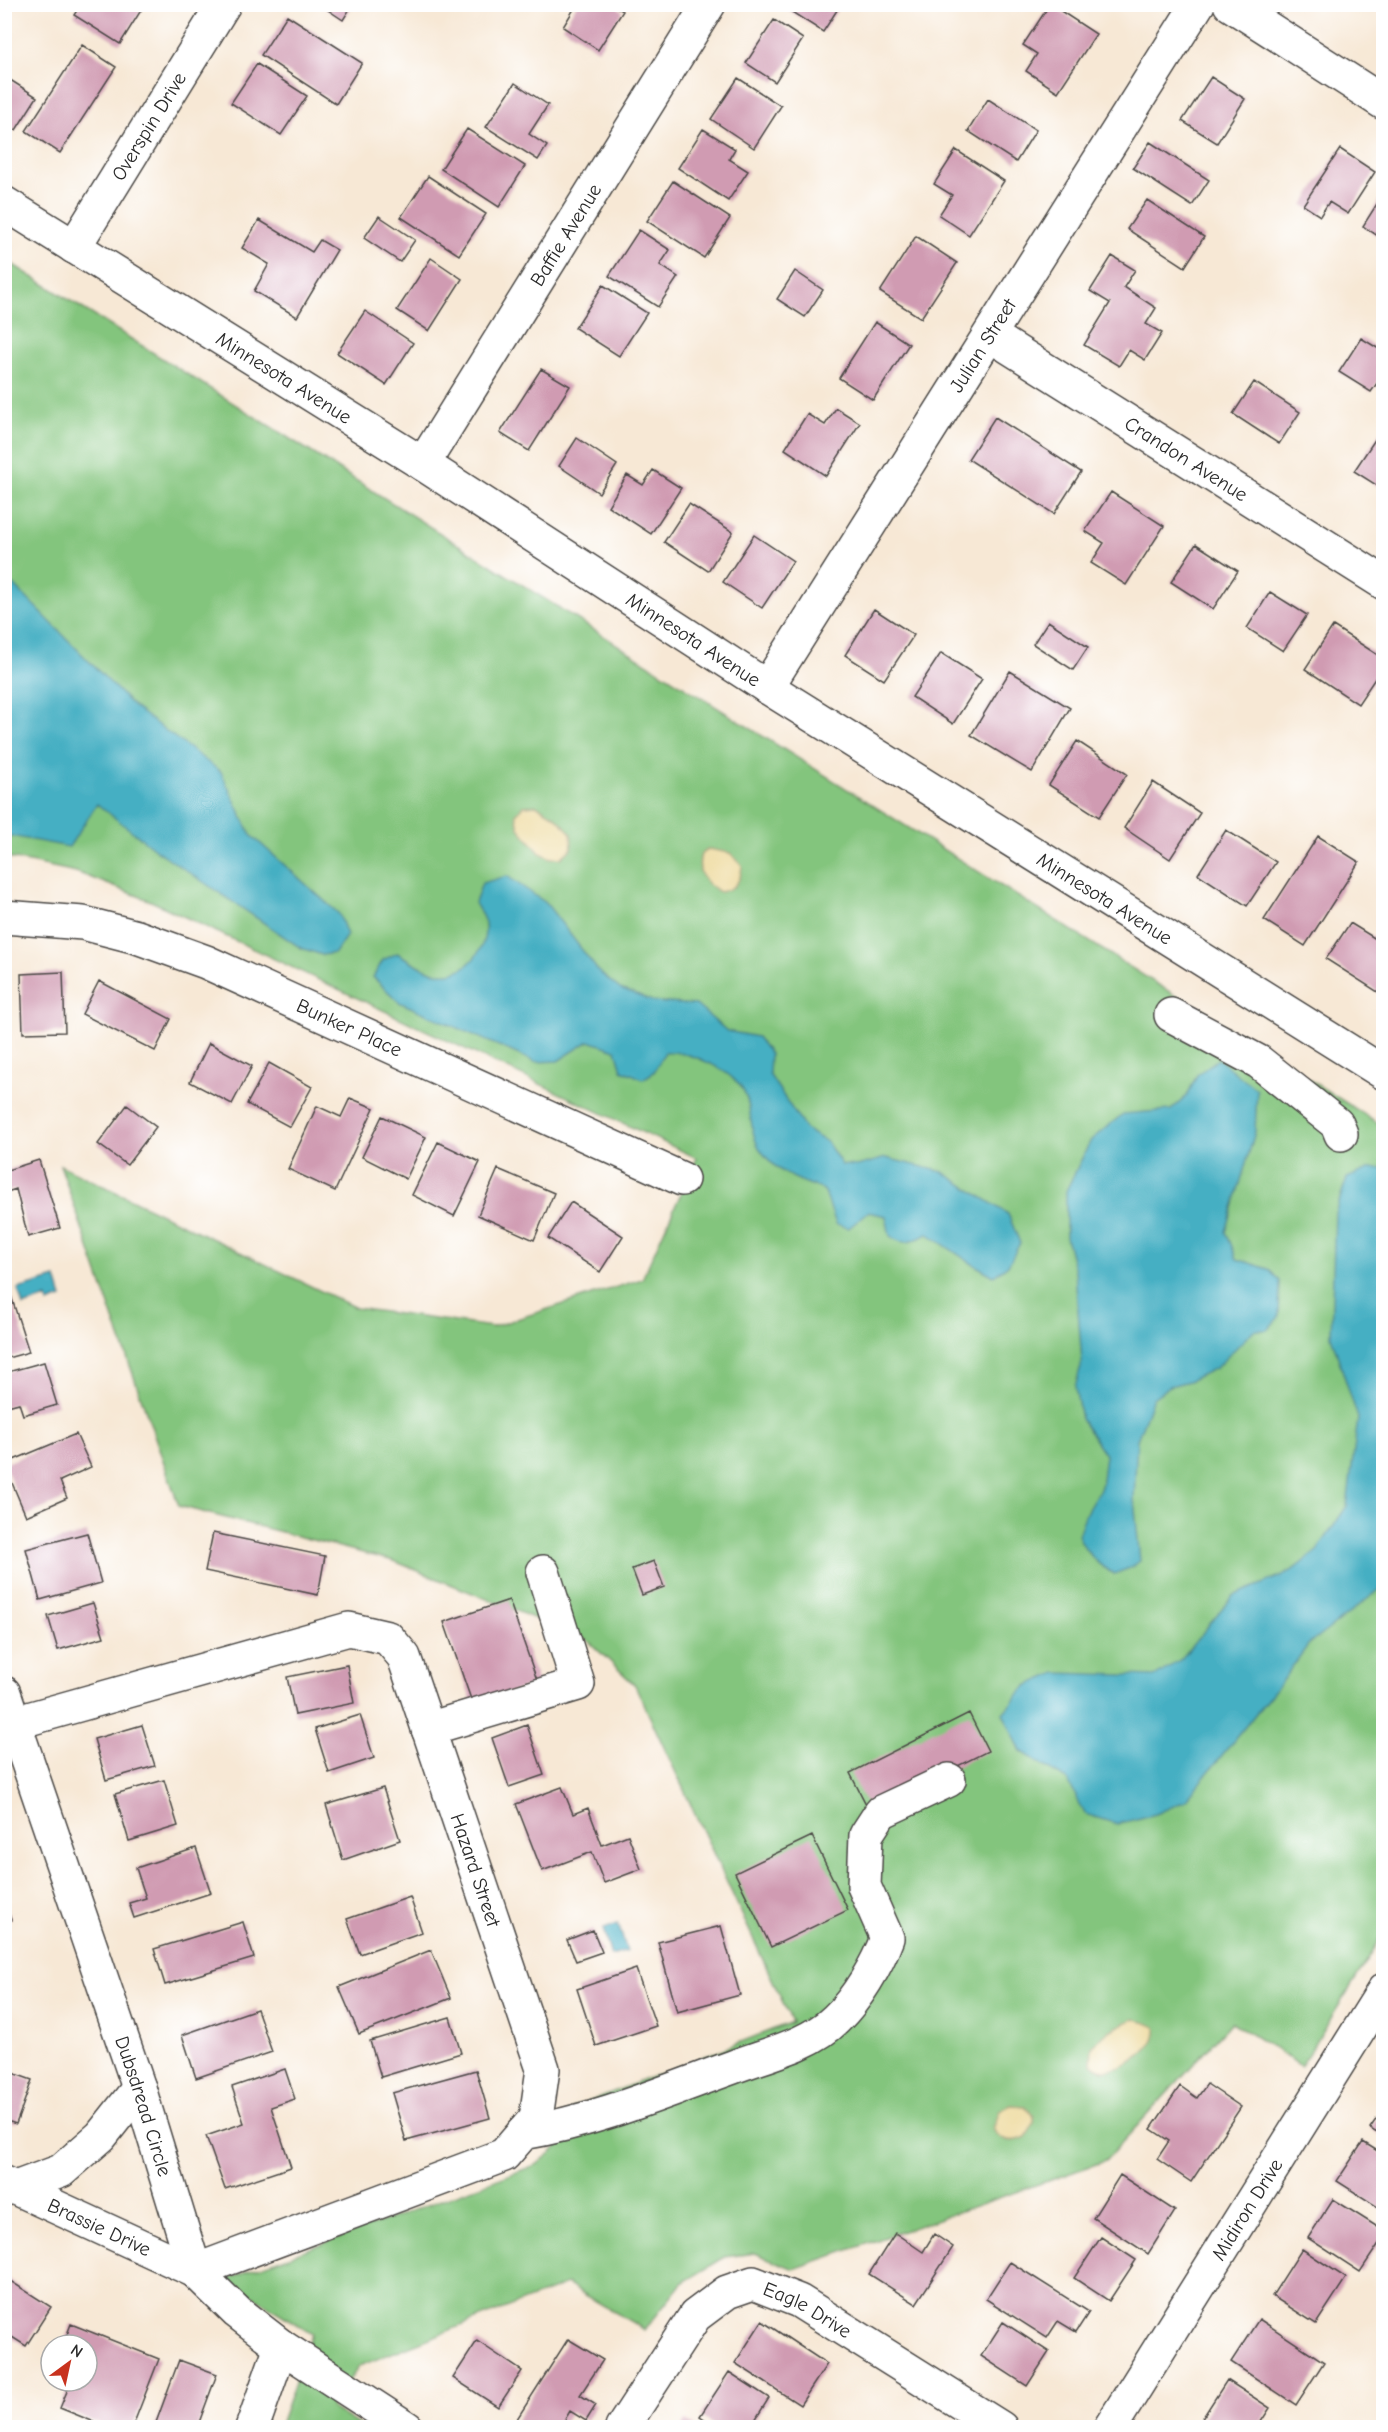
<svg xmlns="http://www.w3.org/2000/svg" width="1388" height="2432" font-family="'Comic Neue',sans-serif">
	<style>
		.green { fill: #83c57d; stroke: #577854; stroke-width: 1.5 }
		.sand { fill: #eeda9e; stroke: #8c8264; stroke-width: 1.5 }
		.water { fill: #45afc3; stroke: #386d77; stroke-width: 1.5 }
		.building { fill: #d09bb2 }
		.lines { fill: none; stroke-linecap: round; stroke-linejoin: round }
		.minor-casing { stroke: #4a4744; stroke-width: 36 }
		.minor { stroke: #fff; stroke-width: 33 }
		.labels { text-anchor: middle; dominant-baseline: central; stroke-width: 4.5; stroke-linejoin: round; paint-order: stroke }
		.street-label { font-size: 20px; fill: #2b2b2b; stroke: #fff }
	</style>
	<rect width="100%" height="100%" fill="#fff"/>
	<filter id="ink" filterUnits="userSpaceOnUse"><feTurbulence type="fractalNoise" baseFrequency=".0167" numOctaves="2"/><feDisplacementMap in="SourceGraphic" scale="12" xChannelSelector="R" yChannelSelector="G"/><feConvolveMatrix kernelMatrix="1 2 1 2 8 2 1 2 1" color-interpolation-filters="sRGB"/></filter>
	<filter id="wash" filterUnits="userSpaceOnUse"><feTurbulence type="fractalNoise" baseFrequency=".008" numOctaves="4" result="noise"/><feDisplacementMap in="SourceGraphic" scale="24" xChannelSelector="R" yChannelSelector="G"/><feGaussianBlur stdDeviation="1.35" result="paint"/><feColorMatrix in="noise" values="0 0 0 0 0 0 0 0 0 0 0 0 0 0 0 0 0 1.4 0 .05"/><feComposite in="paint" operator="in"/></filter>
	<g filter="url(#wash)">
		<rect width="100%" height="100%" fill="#f7e8d5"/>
		<path class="green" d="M 4,259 L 1383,1126 L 1383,1935 L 1301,2066 L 1232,2022 L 1105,2161 L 794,2269 L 755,2253 L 725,2257 L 682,2283 L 645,2330 L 567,2284 L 359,2366 L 330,2407 L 362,2427 L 279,2427 L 312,2334 L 226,2279 L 533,2166 C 561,2148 566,2141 572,2108 L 792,2022 L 635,1685 L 587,1640 L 394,1561 L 179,1506 L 60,1165 L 356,1308 L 492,1327 L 642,1279 L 697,1158 L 151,901 L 76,872 L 5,857 Z"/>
		<path class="sand" d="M 536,805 L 555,816 L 571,833 L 572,848 L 561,858 L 551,858 L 540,853 L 519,828 L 516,814 L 524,806 Z
			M 709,849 L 730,853 L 742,865 C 741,881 736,889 720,892 C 703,883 696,873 701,854 Z
			M 1135,2018 L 1156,2027 C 1159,2047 1126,2069 1108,2070 C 1101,2071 1095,2067 1091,2062 L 1092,2046 L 1111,2030 Z
			M 1011,2105 L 1025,2106 L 1034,2117 L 1034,2123 L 1026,2137 C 1013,2143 1001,2142 993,2129 L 1000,2110 Z"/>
		<path class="water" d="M 4,579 L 17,588 L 134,707 L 221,772 L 251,835 L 339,914 L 347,935 L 335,953 L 322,955 L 301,948 L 156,850 L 97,804 L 69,847 L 5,835 Z
			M 507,876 L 546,903 L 599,972 L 620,989 L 655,1002 L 696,1005 L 727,1031 L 757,1037 L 770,1054 L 769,1074 L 806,1130 L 827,1142 L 842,1165 L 857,1166 L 886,1158 L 943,1172 L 1008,1214 L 1020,1243 L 1008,1265 L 994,1276 L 971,1263 L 928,1234 C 912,1241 905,1247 890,1236 L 886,1216 L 868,1212 L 849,1228 L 836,1224 L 824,1190 C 796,1179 778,1175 760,1149 C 750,1134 752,1112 746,1096 C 736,1071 689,1050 665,1052 L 654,1072 L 643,1079 L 622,1070 L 616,1050 L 589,1041 L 558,1061 L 535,1062 L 399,1002 L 373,977 L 383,960 L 397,953 C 410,960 425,971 440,973 C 466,976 488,949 485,924 C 484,917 478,909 475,903 L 482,883 Z
			M 1218,1059 L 1257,1090 L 1255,1132 L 1226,1232 L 1237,1259 L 1268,1269 L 1280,1281 L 1279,1317 L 1267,1330 L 1254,1330 L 1216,1368 L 1189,1381 L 1170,1386 L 1153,1398 L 1137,1440 L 1134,1499 L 1140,1561 L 1130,1568 L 1114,1574 C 1096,1564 1087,1554 1078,1535 L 1086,1513 L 1101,1487 L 1105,1455 L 1081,1419 L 1075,1387 L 1082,1362 L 1075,1271 L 1066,1237 L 1066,1191 L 1091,1140 L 1123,1114 L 1171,1110 L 1187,1096 L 1197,1075 Z
			M 1371,1168 L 1384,1168 L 1383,1587 L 1308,1645 L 1278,1686 L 1185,1801 L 1156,1814 L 1117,1824 L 1085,1814 L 1068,1781 L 1021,1751 L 1003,1713 L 1026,1686 L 1056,1673 L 1156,1676 L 1181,1659 L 1233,1596 L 1290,1572 L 1317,1551 L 1347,1506 L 1358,1418 L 1331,1336 L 1335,1213 L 1347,1178 Z
			M 56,1278 L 62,1298 L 48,1303 L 47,1298 L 23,1306 L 18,1289 Z
			M 618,1924 L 627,1951 L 611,1956 L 603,1929 Z"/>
		<g id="blocks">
			<path class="building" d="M 81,4 L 145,4 L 120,44 L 74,15 Z
				M 319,4 L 353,4 L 343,20 Z
				M 577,4 L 612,4 L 623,11 L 598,50 L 563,27 Z
				M 786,4 L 841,4 L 823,32 L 784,7 Z
				M 1050,4 L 1096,34 L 1058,92 L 1026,71 L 1037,54 L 1023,45 Z
				M 287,15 L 362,63 L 336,104 L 261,55 Z
				M 774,20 L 803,39 L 775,82 L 746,63 Z
				M 82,45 L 116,67 L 60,153 L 26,131 Z
				M 257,64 L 307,96 L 281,135 L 231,103 Z
				M 4,76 L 37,97 L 16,130 L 4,122 Z
				M 1211,77 L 1245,99 L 1217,143 L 1182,121 Z
				M 738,78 L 781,106 L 754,148 L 711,119 Z
				M 515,83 L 548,105 L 529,134 L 547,146 L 538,160 L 486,127 Z
				M 988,99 L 1036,130 L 1016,162 L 968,131 Z
				M 467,129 L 525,166 L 499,207 L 441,169 Z
				M 703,129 L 735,149 L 729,159 L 748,171 L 728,201 L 678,168 Z
				M 1150,142 L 1209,180 L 1192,206 L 1133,168 Z
				M 1340,149 L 1375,172 L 1348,214 L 1329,202 L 1320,216 L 1303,205 Z
				M 956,150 L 1004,181 L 969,235 L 939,215 L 952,195 L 934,184 Z
				M 428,176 L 486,214 L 459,255 L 401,217 Z
				M 673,181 L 730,218 L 704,258 L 647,221 Z
				M 1380,199 L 1384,202 L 1384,240 L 1363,226 Z
				M 1147,200 L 1204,237 L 1185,267 L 1127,229 Z
				M 379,216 L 415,240 L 400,262 L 364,238 Z
				M 259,220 L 312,252 L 320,240 L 337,250 L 297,317 L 254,291 L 269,264 L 242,248 Z
				M 639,230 L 670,250 L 660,265 L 678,277 L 658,307 L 609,276 Z
				M 916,236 L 957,263 L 921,318 L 880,292 Z
				M 1112,256 L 1135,270 L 1124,287 L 1156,308 L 1146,324 L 1162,333 L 1145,360 L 1129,350 L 1119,366 L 1084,345 L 1110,303 L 1090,291 Z
				M 431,258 L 462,279 L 429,331 L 397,310 Z
				M 795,271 L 823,290 L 805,317 L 777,299 Z
				M 603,285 L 647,313 L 619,356 L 575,328 Z
				M 365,311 L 413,343 L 386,385 L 337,353 Z
				M 875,322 L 909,344 L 873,400 L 839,378 Z
				M 1361,338 L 1384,352 L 1384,373 L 1371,392 L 1339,372 Z
				M 541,369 L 570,386 L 529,451 L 500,433 Z
				M 1254,382 L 1300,412 L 1279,444 L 1233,414 Z
				M 836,408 L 860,423 L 826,476 L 785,449 L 807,414 L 825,425 Z
				M 995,417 L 1081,472 L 1054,514 L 968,459 Z
				M 1384,426 L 1384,490 L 1354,471 Z
				M 577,438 L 617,465 L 599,493 L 559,466 Z
				M 653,470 L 681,488 L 651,534 L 608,506 L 627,475 L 643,485 Z
				M 1111,492 L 1164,526 L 1126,585 L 1091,563 L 1104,543 L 1085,531 Z
				M 689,504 L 733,532 L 708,571 L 664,542 Z
				M 754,535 L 793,561 L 762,608 L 723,582 Z
				M 1196,544 L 1238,571 L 1213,609 L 1171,582 Z
				M 1270,592 L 1307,615 L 1283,651 L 1247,628 Z
				M 874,609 L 914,635 L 884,680 L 845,655 Z
				M 1048,621 L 1088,647 L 1073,670 L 1033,644 Z
				M 1333,626 L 1384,659 L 1384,665 L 1358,704 L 1305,669 Z
				M 941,653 L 982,679 L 953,724 L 912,697 Z
				M 1010,671 L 1070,708 L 1032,772 L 971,735 Z
				M 1077,741 L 1127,774 L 1099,817 L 1049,785 Z
				M 1153,782 L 1200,813 L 1170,859 L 1124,828 Z
				M 1226,830 L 1276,862 L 1247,906 L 1198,874 Z
				M 1318,836 L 1359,862 L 1305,946 L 1264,920 Z
				M 1350,923 L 1384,944 L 1384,996 L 1326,959 Z
				M 63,972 L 65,1032 L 23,1033 L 21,974 Z
				M 99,981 L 171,1019 L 155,1051 L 82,1014 Z
				M 209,1043 L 252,1066 L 232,1104 L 190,1082 Z
				M 269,1063 L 312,1087 L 290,1127 L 247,1104 Z
				M 350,1098 L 374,1108 L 335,1191 L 288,1169 L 317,1106 L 341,1117 Z
				M 127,1105 L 156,1127 L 127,1165 L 98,1144 Z
				M 382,1116 L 426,1137 L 406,1179 L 362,1157 Z
				M 438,1142 L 480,1162 L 454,1216 L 412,1195 Z
				M 39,1160 L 60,1228 L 28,1237 L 16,1189 L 4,1193 L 4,1171 Z
				M 498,1169 L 554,1193 L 534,1240 L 478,1215 Z
				M 571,1202 L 623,1236 L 600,1272 L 548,1238 Z
				M 4,1274 L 29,1352 L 4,1359 Z
				M 44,1362 L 57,1405 L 23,1415 L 19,1403 L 4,1407 L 4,1373 Z
				M 76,1434 L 91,1467 L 60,1481 L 67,1498 L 26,1516 L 4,1464 Z
				M 87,1533 L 101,1583 L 40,1600 L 26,1549 Z
				M 213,1533 L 325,1556 L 318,1595 L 205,1571 Z
				M 654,1561 L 664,1587 L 642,1595 L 632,1569 Z
				M 509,1600 L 538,1683 L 473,1705 L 444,1622 Z
				M 93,1603 L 104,1637 L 58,1650 L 48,1616 Z
				M 347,1665 L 354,1703 L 295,1715 L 287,1677 Z
				M 969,1713 L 988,1751 L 869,1810 L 850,1773 Z
				M 360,1715 L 374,1758 L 329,1773 L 315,1729 Z
				M 142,1725 L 155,1766 L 106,1780 L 94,1739 Z
				M 527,1725 L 544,1775 L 509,1787 L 492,1738 Z
				M 164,1780 L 178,1826 L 129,1841 L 115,1794 Z
				M 562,1787 L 573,1814 L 588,1808 L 602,1845 L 628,1835 L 641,1869 L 604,1883 L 592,1852 L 542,1871 L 516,1804 Z
				M 383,1788 L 400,1840 L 343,1860 L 326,1805 Z
				M 812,1836 L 848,1910 L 771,1947 L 735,1873 Z
				M 196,1848 L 211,1893 L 134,1918 L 129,1903 L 146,1898 L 136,1868 Z
				M 410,1897 L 422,1932 L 360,1954 L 347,1919 Z
				M 4,1899 L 11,1920 L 4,1921 Z
				M 243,1922 L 254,1958 L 165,1985 L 154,1949 Z
				M 721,1926 L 740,1995 L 677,2012 L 658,1942 Z
				M 593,1930 L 602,1952 L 576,1961 L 567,1940 Z
				M 431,1950 L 451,1998 L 359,2034 L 339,1987 Z
				M 636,1969 L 656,2026 L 596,2046 L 577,1989 Z
				M 257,2009 L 272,2052 L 196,2078 L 182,2035 Z
				M 450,2017 L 461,2053 L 381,2077 L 370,2041 Z
				M 285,2069 L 295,2099 L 271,2107 L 291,2167 L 225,2189 L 206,2136 L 244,2123 L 232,2087 Z
				M 4,2070 L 32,2080 L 16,2124 L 4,2120 Z
				M 476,2070 L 490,2118 L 406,2141 L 392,2093 Z
				M 1207,2084 L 1241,2107 L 1191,2182 L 1157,2159 L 1169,2141 L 1151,2129 L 1180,2086 L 1197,2098 Z
				M 1384,2108 L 1384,2137 L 1370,2128 Z
				M 1363,2142 L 1384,2155 L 1384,2211 L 1337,2181 Z
				M 1120,2175 L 1175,2211 L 1148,2254 L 1093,2218 Z
				M 1333,2199 L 1384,2231 L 1384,2236 L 1360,2272 L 1308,2238 Z
				M 895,2233 L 923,2252 L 934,2234 L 953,2247 L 916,2304 L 869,2274 Z
				M 1101,2237 L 1136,2260 L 1109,2301 L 1074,2278 Z
				M 1302,2249 L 1346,2278 L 1316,2324 L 1272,2296 Z
				M 1010,2262 L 1089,2312 L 1076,2332 L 1058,2321 L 1047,2338 L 986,2299 Z
				M 4,2277 L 51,2307 L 26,2346 L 4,2332 Z
				M 1259,2319 L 1324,2362 L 1296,2405 L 1231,2362 Z
				M 762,2321 L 827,2364 L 800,2405 L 735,2363 Z
				M 1003,2322 L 1049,2352 L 1027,2386 L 981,2356 Z
				M 71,2324 L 159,2359 L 132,2428 L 109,2428 L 60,2408 L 70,2384 L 64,2381 L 87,2381 L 87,2345 L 63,2345 Z
				M 568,2339 L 603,2360 L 580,2395 L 596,2405 L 586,2421 L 570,2411 L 560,2428 L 523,2428 L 515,2422 Z
				M 477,2341 L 522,2371 L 498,2407 L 453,2378 Z
				M 179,2360 L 217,2374 L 197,2428 L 154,2428 Z
				M 729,2372 L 769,2398 L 750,2428 L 718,2428 L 700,2416 Z
				M 1227,2380 L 1270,2408 L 1257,2428 L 1196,2428 Z
				M 686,2421 L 696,2428 L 682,2428 Z"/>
		</g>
	</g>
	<g filter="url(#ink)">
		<use href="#blocks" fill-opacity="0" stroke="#4a4744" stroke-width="1.5"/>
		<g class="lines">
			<g class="minor-casing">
				<g id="minor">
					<path d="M 1230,4 L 1384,103"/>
					<path id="s1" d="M 4,203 L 423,464 L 767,687 L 1384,1073"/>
					<path id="s2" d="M 74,247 L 224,4"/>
					<path id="s3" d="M 990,335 L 1384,583"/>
					<path id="s4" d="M 423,464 L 709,4"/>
					<path id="s5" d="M 767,687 L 1198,4"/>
					<path id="s6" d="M 4,917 L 83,923 L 137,937 L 206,962 L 682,1179"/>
					<path d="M 1171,1015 L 1259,1062 L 1337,1124 L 1341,1134"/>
					<path id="s7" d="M 4,1693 L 139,2088 L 195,2271 L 237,2312 L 281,2346 L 407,2428"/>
					<path id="s8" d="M 4,1720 L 14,1723 L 349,1629 L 388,1638 L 404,1657 L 543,2069 L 536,2118 L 504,2155 L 195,2271"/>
					<path d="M 428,1729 L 578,1684 L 543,1572"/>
					<path d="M 523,2133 C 596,2121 664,2092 733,2067 C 767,2054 810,2045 836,2019 C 857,1999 877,1965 887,1938 L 864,1886 L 866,1835 L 881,1812 L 949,1780"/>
					<path id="s9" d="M 4,2183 L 195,2271"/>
					<path d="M 18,2187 L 61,2171 L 101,2136 L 139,2088"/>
					<path d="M 252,2428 L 281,2346"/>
					<path id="s10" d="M 622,2428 L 695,2316 L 727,2292 L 753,2283 L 799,2301 L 1001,2428"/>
					<path id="s11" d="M 1110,2428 L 1384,1990"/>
				</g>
			</g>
			<use href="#minor" class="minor"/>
		</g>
	</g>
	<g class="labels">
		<g class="street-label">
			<text stroke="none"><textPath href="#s2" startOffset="142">Overspin Drive</textPath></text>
			<text stroke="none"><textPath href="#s4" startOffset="270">Baffie Avenue</textPath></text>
			<text stroke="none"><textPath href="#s5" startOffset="404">Julian Street</textPath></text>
			<text stroke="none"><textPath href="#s1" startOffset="330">Minnesota Avenue</textPath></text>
			<text stroke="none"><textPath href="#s3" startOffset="232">Crandon Avenue</textPath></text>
			<text stroke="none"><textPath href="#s1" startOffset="816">Minnesota Avenue</textPath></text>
			<text stroke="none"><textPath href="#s1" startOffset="1302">Minnesota Avenue</textPath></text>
			<text stroke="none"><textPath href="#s6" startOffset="366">Bunker Place</textPath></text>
			<text stroke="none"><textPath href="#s8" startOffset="648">Hazard Street</textPath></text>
			<text stroke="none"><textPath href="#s7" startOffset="436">Dubsdread Circle</textPath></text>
			<text stroke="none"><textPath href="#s11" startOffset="258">Midiron Drive</textPath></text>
			<text stroke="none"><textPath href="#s9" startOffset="105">Brassie Drive</textPath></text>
			<text stroke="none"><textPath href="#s10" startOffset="262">Eagle Drive</textPath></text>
		</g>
	</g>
	<rect width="1388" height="2432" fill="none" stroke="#fff" stroke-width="24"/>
	<g transform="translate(69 2363) rotate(33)"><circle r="28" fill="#ffffff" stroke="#aaaaaa" stroke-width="1.5"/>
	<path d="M0-4.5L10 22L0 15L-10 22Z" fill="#c8321e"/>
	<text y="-9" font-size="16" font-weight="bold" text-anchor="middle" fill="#2b2b2b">N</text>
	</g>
</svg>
